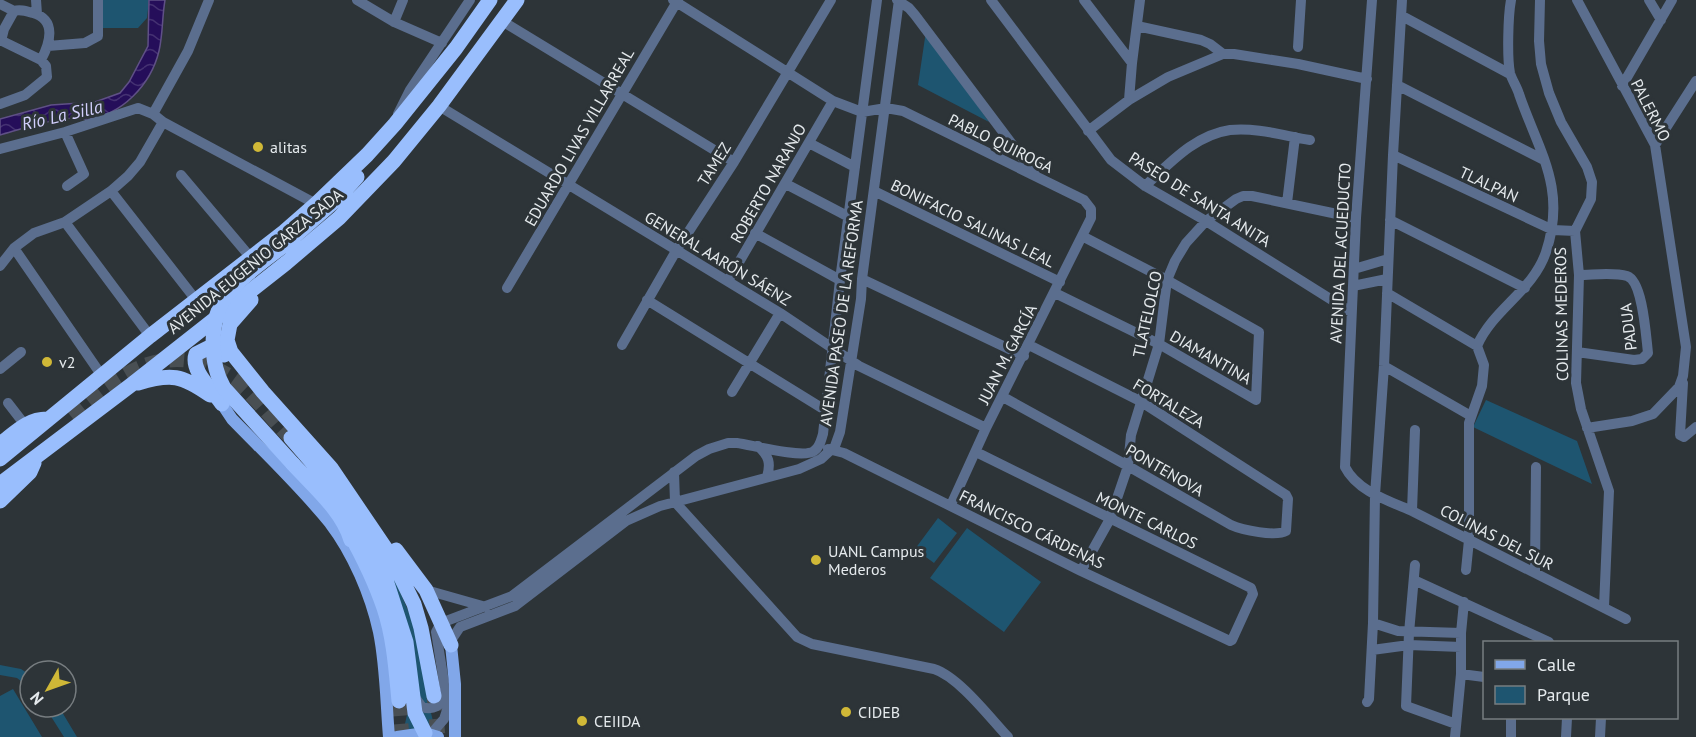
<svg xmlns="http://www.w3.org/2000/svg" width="1696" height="737" font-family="'PT Sans',sans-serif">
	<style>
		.park { fill: #1e5570 }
		.water { fill: url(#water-waves); stroke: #5f5086; stroke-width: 1.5 }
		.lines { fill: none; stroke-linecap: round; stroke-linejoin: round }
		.highway-tunnel { stroke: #494f53; stroke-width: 15; stroke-dasharray: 15 8; stroke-linecap: butt }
		.minor { stroke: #5b6e8e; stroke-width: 10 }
		.major { stroke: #81a7e9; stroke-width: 12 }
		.highway { stroke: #99befd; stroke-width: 15 }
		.highway-bridge { stroke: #99befd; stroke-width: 15 }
		.poi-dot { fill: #d0b837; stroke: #2d3438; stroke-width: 2 }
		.labels { text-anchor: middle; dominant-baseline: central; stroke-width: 6; stroke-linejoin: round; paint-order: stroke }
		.street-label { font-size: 16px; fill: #e5eaed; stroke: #2d3438 }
		.poi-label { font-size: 16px; fill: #e5eaed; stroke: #2d3438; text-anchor: start }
		.water-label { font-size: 18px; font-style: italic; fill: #d2cffc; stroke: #2d3438 }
	</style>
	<defs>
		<pattern id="water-waves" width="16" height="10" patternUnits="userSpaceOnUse" patternTransform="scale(1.5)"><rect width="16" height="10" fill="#250e5a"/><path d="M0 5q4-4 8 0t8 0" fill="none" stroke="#443172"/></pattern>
	</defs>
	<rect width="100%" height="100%" fill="#2d3438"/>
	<path class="park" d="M 98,0 L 149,0 L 147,18 L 138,28 L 99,28 Z
		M 926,31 L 989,122 L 918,85 Z
		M 1486,400 L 1577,441 L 1592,484 L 1473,427 Z
		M 938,518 L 957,533 L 934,563 L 915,549 Z
		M 967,528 L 1041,582 L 1004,632 L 930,578 Z
		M 389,566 L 416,629 L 427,697 L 437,737 L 402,737 L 411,697 Z
		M 0,665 L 21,669 L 30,675 L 30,688 L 17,678 L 0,675 Z
		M 13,689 L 42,737 L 0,737 L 0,696 Z
		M 45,707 L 59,707 L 77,737 L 64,737 Z"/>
	<path class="water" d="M 149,0 L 165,0 C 162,17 163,34 159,51 C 151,84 122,116 86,119 C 78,120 71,117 63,119 C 42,122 21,129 0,135 L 0,119 L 51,105 L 95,102 L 120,93 L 129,82 L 148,46 Z"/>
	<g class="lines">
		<path class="highway-tunnel" d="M 70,415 C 109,385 148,348 201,363 C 215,368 229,374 241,385 C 259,401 274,421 291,438
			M 434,696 L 438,737
			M 399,701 L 402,737"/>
		<path class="minor" d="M 36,0 L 37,14
			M 357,0 L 394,22 L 442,43
			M 673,0 L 833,101 L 862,112 L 886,108 L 903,111 L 1084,200 L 1091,209 L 1091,218 L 986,428 L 951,505
			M 897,0 L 909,8 L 915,15 L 1036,176
			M 991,0 L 1111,160 L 1145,186 L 1206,221 L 1351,312
			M 1084,0 L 1132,63
			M 1372,0 L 1356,218 L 1345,467 C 1357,491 1389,501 1412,511 L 1626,619
			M 1540,0 L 1539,41 L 1541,64 L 1549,93 L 1561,122 L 1587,167 L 1592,182 L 1591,199 L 1575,231 L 1579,275 L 1576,383 L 1581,409 L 1609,491 L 1604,607
			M 1577,0 L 1655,145 L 1686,347 L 1683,376 L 1679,387 L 1653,414 L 1632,421 L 1587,428
			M 1649,0 L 1661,20
			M 0,4 L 14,11 C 20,9 26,11 33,13 C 57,20 50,43 41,60 L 46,66 L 47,77 L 25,95 L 0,104
			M 1402,16 L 1510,74
			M 502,21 L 734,162
			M 394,22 L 403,0
			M 1137,26 L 1201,40 L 1210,44 L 1223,54
			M 0,40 L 41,60
			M 1,41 L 4,29 L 14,11
			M 48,46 L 85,43 L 98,36 L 98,0
			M 1298,47 L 1301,0
			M 1397,85 L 1544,160
			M 1622,86 L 1672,0
			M 1129,100 L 1132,63 L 1140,0
			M 439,106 L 780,313 L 859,366 L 986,428
			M 153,114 L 188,51 L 209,0
			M 398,114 L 410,90 L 470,0
			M 1088,131 L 1129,100 L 1168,77 L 1223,54 L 1234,54 L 1298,64 L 1367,79
			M 65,132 L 84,174 L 67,186
			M 809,143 L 855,167
			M 1655,145 L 1696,81
			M 0,149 L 65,132 L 138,108 L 153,114 L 163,122 L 316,204
			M 1393,155 L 1553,230 L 1575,231
			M 181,175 L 251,258
			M 786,184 L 849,217
			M 1145,186 C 1170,163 1195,135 1230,130 C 1256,127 1285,136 1310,140
			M 111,191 L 196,300
			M 874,191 L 1060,282
			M 1287,203 L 1295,137
			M 1390,220 L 1525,288
			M 65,222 L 150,336
			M 755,233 L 840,280
			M 14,248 L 102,376
			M 0,266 L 14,248 L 34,233 L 65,222 L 111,191 L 128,176 L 140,162 L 163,122
			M 1354,269 L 1388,259
			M 862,279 L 1024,356
			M 728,281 L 833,101
			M 1353,286 L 1387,279
			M 507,288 L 678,0
			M 1055,293 L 1159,344 L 1256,400 L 1259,332 L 1167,280 L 1082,236
			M 1387,293 L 1477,346
			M 647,300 L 825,410
			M 622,345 L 676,251 L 734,162 L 831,0
			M 1577,352 L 1634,360 L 1642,359 L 1648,353 C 1646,337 1643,281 1627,276 C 1613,272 1593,275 1579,275
			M 1384,366 L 1471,416
			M 0,369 L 21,352
			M 1683,383 L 1680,435 L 1684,437 L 1696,427
			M 732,392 L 780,313
			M 1003,397 L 1128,466 L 1231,525 C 1242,530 1276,537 1286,531 L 1288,499 L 1286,495 L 1140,401 L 1029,345
			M 8,403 L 25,425
			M 758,446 C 769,456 771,463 767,477
			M 828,449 L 844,453 L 1081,571 L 1230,641 L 1232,640 L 1253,594 L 1251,588 L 976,452
			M 674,472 L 675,502 L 797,637 L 812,644 L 934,669 C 959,677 990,718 1008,737
			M 1412,511 L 1415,430
			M 1415,565 L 1409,633 L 1406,706 L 1456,724
			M 1466,570 L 1469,540 L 1469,423 L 1482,386 L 1484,365 L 1477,346 C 1493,309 1533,291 1546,252 C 1567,188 1539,152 1519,94 C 1517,87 1512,80 1510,73 C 1507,58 1508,16 1511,0
			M 1081,571 L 1110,519 L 1128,466 L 1131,435 L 1159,344 L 1167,280 L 1175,261 L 1186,243 L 1206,221 L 1236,199 L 1243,196 L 1252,196 L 1356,218
			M 1535,572 L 1536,467
			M 1414,580 L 1549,642
			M 426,590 L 486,607
			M 1373,623 L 1398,631 L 1461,633
			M 451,645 L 452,639 L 460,627 L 515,606 L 626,521 L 660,506 L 799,469 L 821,459 L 835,446 L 840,432 L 861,299 L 862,279 L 899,0
			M 1372,650 L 1409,645 L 1461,647
			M 1461,674 L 1484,677
			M 414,696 L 422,707 C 434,711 440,705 447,696
			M 1367,702 L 1369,699 L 1373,623 L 1375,495 L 1384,366 L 1393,155 L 1402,0
			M 431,734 L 444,719 L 448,707 L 436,632 L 441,623 L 512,596 L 696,456 L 709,449 L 728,443 L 737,443 C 752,445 803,459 814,451 C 820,447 821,440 823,434 L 840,280 L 877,0
			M 1455,737 L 1461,674 L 1461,633 L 1464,602
			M 1511,737 L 1511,718
			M 1566,737 L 1567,718
			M 1600,737 L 1601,718"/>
		<path class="major" d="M 222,404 L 232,419 C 265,453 300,486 330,523 C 353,553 371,595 379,632 C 386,666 386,702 389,737
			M 451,645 L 455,684 L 455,737
			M 397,737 L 425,733 L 438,737"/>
		<path class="highway" d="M 283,246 L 338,198 L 357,177
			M 251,300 L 230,324 L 227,340 L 231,352 L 263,392 L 331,468 L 390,555 L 414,604 L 421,628 L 434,696
			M 138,383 C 171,373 182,375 210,395
			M 222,404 C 213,390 190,371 196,354 L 208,348 L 216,349 L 224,355
			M 291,438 L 331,484
			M 0,444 C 15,433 27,419 47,419
			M 0,459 L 150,336 L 284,232 L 316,204 L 367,155 L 395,124 L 456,48 L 490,0
			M 293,464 C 313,486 342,510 351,540
			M 325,478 L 366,538 L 386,580 L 406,642 L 415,713 L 425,733
			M 0,484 L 131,385 L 286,263 L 339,218 L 394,161 L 439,106 L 517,0
			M 0,501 L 30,472 L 34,463
			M 348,530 C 362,555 375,581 384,608 C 394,638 396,670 399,701
			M 396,550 L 426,590 L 451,645"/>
		<path class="highway-bridge" d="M 283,246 C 264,261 242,276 227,295 C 209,318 209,363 224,388 L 293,464"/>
	</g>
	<g class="poi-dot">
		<circle cx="258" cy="147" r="6"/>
		<circle cx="47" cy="362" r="6"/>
		<circle cx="816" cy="560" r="6"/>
		<circle cx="846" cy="712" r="6"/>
		<circle cx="582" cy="721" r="6"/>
	</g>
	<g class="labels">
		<g class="street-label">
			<text transform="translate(1651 110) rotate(63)">PALERMO</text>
			<text transform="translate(579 137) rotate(-60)">EDUARDO LIVAS VILLARREAL</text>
			<text transform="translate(1001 143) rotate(26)">PABLO QUIROGA</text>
			<text transform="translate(714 164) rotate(-58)">TAMEZ</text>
			<text transform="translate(768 183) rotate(-60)">ROBERTO NARANJO</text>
			<text transform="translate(1489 184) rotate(25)">TLALPAN</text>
			<text transform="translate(1200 199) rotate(32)">PASEO DE SANTA ANITA</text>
			<text transform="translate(973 223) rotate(26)">BONIFACIO SALINAS LEAL</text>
			<text transform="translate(1340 253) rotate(-87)">AVENIDA DEL ACUEDUCTO</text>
			<text transform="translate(718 258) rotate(31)">GENERAL AARÓN SÁENZ</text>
			<text transform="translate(255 261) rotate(-39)">AVENIDA EUGENIO GARZA SADA</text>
			<text transform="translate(841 313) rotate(-82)">AVENIDA PASEO DE LA REFORMA</text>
			<text transform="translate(1147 314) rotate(-78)">TLATELOLCO</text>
			<text transform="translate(1561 314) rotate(-91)">COLINAS MEDEROS</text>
			<text transform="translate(1628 327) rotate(-97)">PADUA</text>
			<text transform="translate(1007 354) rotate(-63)">JUAN M. GARCÍA</text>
			<text transform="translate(1211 357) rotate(30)">DIAMANTINA</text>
			<text transform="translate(1169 403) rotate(31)">FORTALEZA</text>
			<text transform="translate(1165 470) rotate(30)">PONTENOVA</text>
			<text transform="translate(1147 520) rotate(26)">MONTE CARLOS</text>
			<text transform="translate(1032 529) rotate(26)">FRANCISCO CÁRDENAS</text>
			<text transform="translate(1497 537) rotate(27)">COLINAS DEL SUR</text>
		</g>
		<g class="poi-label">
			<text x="270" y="147">alitas</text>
			<text x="59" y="362">v2</text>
			<text x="828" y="551">UANL Campus<tspan x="828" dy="18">Mederos</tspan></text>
			<text x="858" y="712">CIDEB</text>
			<text x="594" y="721">CEIIDA</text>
		</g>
		<g class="water-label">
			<text transform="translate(62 115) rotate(-13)">Río La Silla</text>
		</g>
	</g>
	<rect x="1483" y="641" width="195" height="78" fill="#2d3438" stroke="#777d80" stroke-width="1.5"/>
	<rect x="1495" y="660" width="30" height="9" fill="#81a7e9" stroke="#777d80" stroke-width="1.5"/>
	<text x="1537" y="671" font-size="18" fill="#e5eaed">Calle</text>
	<rect x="1495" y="686" width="30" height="18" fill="#1e5570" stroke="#777d80" stroke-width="1.5"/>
	<text x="1537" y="701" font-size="18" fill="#e5eaed">Parque</text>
	<g transform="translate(48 689) rotate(230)"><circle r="28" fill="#2d3438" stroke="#777d80" stroke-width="1.5"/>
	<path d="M0-4.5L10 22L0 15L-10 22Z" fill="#d0b837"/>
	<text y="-9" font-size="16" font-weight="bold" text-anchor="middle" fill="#e5eaed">N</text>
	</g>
</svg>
